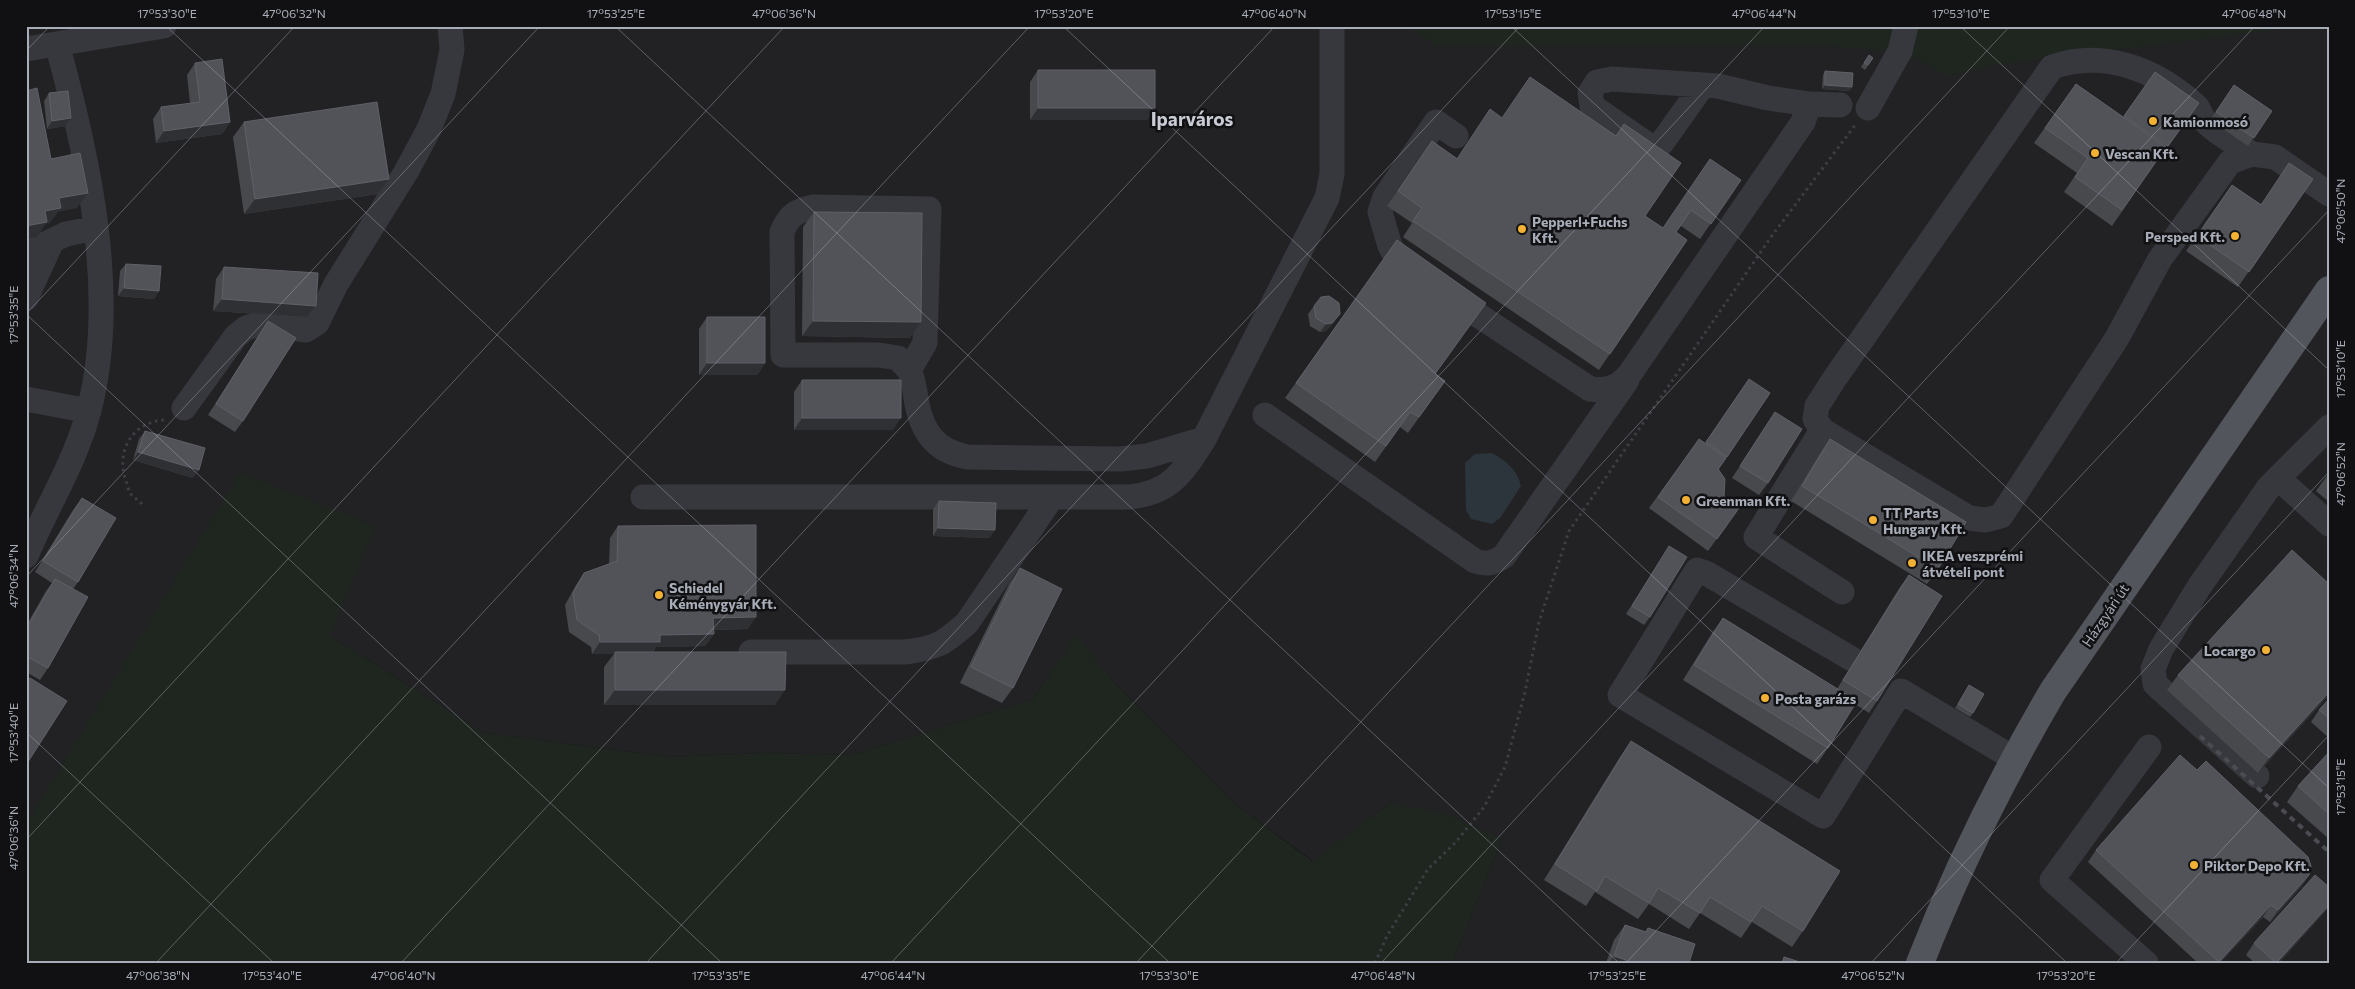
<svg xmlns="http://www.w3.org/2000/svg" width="2355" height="989" font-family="Commissioner,sans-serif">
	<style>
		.built { fill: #222225 }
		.green { fill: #1e261f }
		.water { fill: #2c353c }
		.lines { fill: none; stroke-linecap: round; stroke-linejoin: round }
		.path { stroke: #3d3f44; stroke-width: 3; stroke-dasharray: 2.5 4; stroke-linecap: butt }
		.minor { stroke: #37383d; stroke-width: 25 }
		.major { stroke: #53555c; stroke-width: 28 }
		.rail { stroke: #4a4c52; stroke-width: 4; stroke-dasharray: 6 5; stroke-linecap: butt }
		.wall { fill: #47494d }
		.shaded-wall { fill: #2f3033 }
		.building { fill: #525359; stroke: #5f6168 }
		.ticks { fill: none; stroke: #a8adb8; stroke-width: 1; stroke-opacity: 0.45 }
		.poi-dot { fill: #f2b134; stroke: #111113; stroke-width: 2 }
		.labels { text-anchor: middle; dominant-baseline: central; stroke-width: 5; stroke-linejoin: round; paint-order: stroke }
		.poi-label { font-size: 14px; font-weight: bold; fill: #a8adb8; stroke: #111113; text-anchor: start }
		.street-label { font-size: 14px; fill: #a8adb8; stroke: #111113 }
		.district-label { font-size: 19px; font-weight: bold; fill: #c9ccd4; stroke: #111113 }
		.neatline { fill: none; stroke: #a8adb8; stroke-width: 2 }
		.ticks-label { font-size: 12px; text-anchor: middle; fill: #a8adb8 }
	</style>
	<rect width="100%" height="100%" fill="#161618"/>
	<path class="built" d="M 26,26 L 2329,26 L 2329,963 L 1452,963 L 1502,839 L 1391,803 L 1313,861 L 1235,804 L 1113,681 L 1077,636 L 1033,699 L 852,755 L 764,753 L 669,757 L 484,733 L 329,635 L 26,824 Z"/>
	<path class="green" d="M 1408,26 L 2308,26 L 1994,65 L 1946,76 L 1915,58 L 1892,51 L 1815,45 L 1436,45 Z
		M 240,473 L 376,526 L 329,635 L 484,733 L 669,757 L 764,753 L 852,755 L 1033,699 L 1077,635 L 1113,681 L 1235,804 L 1312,861 L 1391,803 L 1446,814 L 1502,839 L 1452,963 L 26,963 L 26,824 Z"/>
	<path class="water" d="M 1492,453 C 1506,461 1517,469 1521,486 L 1500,518 L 1492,524 L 1471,519 L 1466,510 L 1465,463 L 1475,454 Z"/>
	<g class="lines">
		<path class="path" d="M 142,504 C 138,500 133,497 130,493 C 128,489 127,483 125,478 C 116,448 135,420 167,420
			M 1375,963 L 1387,936 L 1428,869 L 1456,842 L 1484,807 L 1505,767 L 1525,692 L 1539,622 L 1569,531 L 1771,237 L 1856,124"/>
		<path class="minor" d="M 26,49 L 164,26
			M 1703,85 L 1661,144 L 1651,147 L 1592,106 L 1590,93 L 1597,82 L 1612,79 L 1718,86 L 1768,98 L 1809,104 L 1840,105
			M 1868,108 L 1900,51 L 1906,26
			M 2252,154 C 2239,145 2215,133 2205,121 C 2201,117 2200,109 2195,105 C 2155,69 2104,49 2052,67 L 1835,378 L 1817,406 L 1815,419 L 1822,430 L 1969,518 L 1986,520 L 2001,516 L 2117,338 L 2160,259 L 2230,162 L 2252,154 L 2275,157 L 2329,194
			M 26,250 L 37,248 L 66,234 L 96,228
			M 1414,272 L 1397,259 L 1390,246 L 1380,212 L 1385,197 L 1436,122 L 1456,136
			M 1449,296 L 1590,389 C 1608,391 1617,388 1629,375 L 1803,122 L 1809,104
			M 26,298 L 52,241
			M 909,370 L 925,343 L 929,209 L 813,207 C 796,211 789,215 782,232 L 783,355 L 879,355 L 898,358 C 901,362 906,366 909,370 C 914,380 915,393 917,404 C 923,434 937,451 967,457 L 1121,459 L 1147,456 L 1204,439
			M 26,399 L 89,411
			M 184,408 L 236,336 L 246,328 L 259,324 L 306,330 L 317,323 L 336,284 L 406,172 L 429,129 L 443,94 L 452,50 L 450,26
			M 1265,415 L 1475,561 C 1487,565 1494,563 1504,556 L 1627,380
			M 1822,430 L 1756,537 L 1842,592
			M 2279,479 L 2329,524
			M 643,497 L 1129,497 C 1171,493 1183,472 1204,439 L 1327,198 L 1332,174 L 1332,26
			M 26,556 C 46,508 76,461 89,410 C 119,295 88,156 57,44
			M 751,652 L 905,652 C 937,648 943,644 967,623 L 1052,497
			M 1852,659 L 1706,573 L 1697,570 L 1620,695 L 1823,816 L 1901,691 L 2013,758
			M 2257,776 L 2155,684 L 2153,669 L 2161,649 L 2199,587 L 2269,487 L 2329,427
			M 2146,963 L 2052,880 L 2149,747"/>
		<path class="major" d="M 1920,963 C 1957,868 2002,778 2053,691 L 2329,290"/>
		<path class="rail" d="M 2200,736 L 2329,852"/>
	</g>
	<path class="wall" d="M 1869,55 L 1873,58 L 1865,70 L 1861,67 Z
		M 195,63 L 230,122 L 222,134 L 156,143 L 153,119 L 161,107 L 190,103 L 187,75 Z
		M 1038,70 L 1155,108 L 1147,120 L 1030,120 L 1030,82 Z
		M 1825,71 L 1852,87 L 1849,91 L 1822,89 L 1823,75 Z
		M 2155,72 L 2199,103 L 2160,158 L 2159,158 L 2112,226 L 2064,192 L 2077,173 L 2034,143 L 2076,84 L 2123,117 Z
		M 2234,85 L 2272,111 L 2248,146 L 2210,120 Z
		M 49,93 L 71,118 L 66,126 L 47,129 L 44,101 Z
		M 244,122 L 389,179 L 378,194 L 244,214 L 233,137 Z
		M 1432,141 L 1457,158 L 1645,216 L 1663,228 L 1741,180 L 1700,239 L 1681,226 L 1676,232 L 1687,240 L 1599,370 L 1403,237 L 1412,223 L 1387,206 Z
		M 2313,179 L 2238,287 L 2186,251 L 2232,185 L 2261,204 Z
		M 814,212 L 910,338 L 802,336 L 803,227 Z
		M 1397,240 L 1435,374 L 1445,381 L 1408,433 L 1400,427 L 1375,462 L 1285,398 Z
		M 126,264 L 159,291 L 154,299 L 118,296 L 120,271 Z
		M 224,267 L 316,306 L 307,317 L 213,311 L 216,279 Z
		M 1314,306 L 1340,314 L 1334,322 L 1326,331 L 1320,332 L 1310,326 L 1308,314 Z
		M 707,317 L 765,363 L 757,375 L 699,375 L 699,329 Z
		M 268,321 L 243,421 L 235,432 L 208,415 Z
		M 1749,379 L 1770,393 L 1719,469 L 1724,497 L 1739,508 L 1708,551 L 1649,508 L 1699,439 L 1705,443 Z
		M 802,380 L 893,430 L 794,430 L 794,392 Z
		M 1775,412 L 1768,483 L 1759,495 L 1732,478 Z
		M 145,431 L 193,478 L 133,460 L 139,439 Z
		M 1830,439 L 1938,569 L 1927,584 L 1791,501 L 1819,455 Z
		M 2329,473 L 2329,502 L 2316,491 Z
		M 82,498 L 78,582 L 73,589 L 48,668 L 40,680 L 26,672 L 26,626 L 46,591 L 52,583 L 35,572 L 73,510 Z
		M 939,501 L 990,538 L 933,536 L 933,509 Z
		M 618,526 L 748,629 L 714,630 L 714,634 L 705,646 L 656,647 L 653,652 L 775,705 L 604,705 L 604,667 L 614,654 L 592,654 L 591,647 L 569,632 L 565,605 L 576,585 L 584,573 L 609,564 L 610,538 Z
		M 1669,546 L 1650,617 L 1644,625 L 1626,614 Z
		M 1020,568 L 1013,688 L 1002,703 L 960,683 L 1009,584 Z
		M 1909,575 L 1877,701 L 1869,713 L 1855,704 L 1828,748 L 1817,764 L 1683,680 L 1712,633 L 1723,618 L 1837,689 L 1900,587 Z
		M 2329,584 L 2329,695 L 2258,773 L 2167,690 L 2178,675 Z
		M 1967,689 L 1973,713 L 1970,717 L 1955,708 Z
		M 2329,699 L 2329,738 L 2311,722 L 2319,710 Z
		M 1631,741 L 1803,931 L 1792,947 L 1752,922 L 1741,938 L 1700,913 L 1689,929 L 1649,904 L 1638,919 L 1595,892 L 1586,906 L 1544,880 L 1620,757 Z
		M 2329,752 L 2329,839 L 2287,802 L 2298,786 Z
		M 2096,850 L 2309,875 L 2301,887 L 2270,922 L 2263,917 L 2220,963 L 2198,963 L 2088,862 Z
		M 2329,905 L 2329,907 L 2279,963 L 2255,963 L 2246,955 L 2254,943 Z
		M 1625,925 L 1645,932 L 1648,928 L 1689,963 L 1606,963 L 1614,940 Z"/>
	<path class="shaded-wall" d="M 1825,85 L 1852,87 L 1849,91 L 1822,89 Z
		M 1038,108 L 1155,108 L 1147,120 L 1030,120 Z
		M 71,118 L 66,126 L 47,129 L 52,121 Z
		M 230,122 L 222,134 L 156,143 L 164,131 Z
		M 389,179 L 378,194 L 244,214 L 255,199 Z
		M 88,193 L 77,208 L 58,212 L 50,223 L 46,224 L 37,237 L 26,239 L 26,226 L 45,211 L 59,198 Z
		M 124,288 L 159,291 L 154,299 L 118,296 Z
		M 222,299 L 316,306 L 307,317 L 213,311 Z
		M 1340,314 L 1334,322 L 1326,331 L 1320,332 L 1326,324 Z
		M 813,321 L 921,322 L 910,338 L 802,336 Z
		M 707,363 L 765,363 L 757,375 L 699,375 Z
		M 802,418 L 901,418 L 893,430 L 794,430 Z
		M 138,452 L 199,470 L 193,478 L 133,460 Z
		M 938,528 L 995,530 L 990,538 L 933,536 Z
		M 756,617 L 748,629 L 705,630 L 713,618 Z
		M 714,634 L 705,646 L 656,647 L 651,653 L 615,652 L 614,654 L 592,654 L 600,642 L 660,635 Z
		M 615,690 L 785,690 L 775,705 L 604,705 Z
		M 2329,692 L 2329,695 L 2258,773 L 2269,758 Z
		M 2309,875 L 2301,887 L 2270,922 L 2278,910 Z
		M 2271,905 L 2263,917 L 2220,963 L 2218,963 Z
		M 2329,905 L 2329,907 L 2279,963 L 2277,963 Z
		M 1614,956 L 1626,960 L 1624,963 L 1609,963 Z"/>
	<path class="building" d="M 1869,55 L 1873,58 L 1868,65 L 1864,63 Z
		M 222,59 L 230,122 L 164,131 L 161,107 L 200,102 L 195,63 Z
		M 1038,70 L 1155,70 L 1155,108 L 1038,108 Z
		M 1825,71 L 1853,73 L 1852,87 L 1825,85 Z
		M 2155,72 L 2199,103 L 2168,146 L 2124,116 Z
		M 1530,77 L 1616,136 L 1624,124 L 1681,163 L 1645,216 L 1663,228 L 1710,159 L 1741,180 L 1711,224 L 1691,210 L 1676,232 L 1687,240 L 1610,354 L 1413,221 L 1422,208 L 1398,191 L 1432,141 L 1457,159 L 1490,109 L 1502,118 Z
		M 2076,84 L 2166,147 L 2122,210 L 2075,177 L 2088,158 L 2045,128 Z
		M 2234,85 L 2272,111 L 2254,138 L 2216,112 Z
		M 37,88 L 51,159 L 80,153 L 88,193 L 59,198 L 61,208 L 45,211 L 47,222 L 26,226 L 26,91 Z
		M 68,91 L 71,118 L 52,121 L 49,93 Z
		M 377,102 L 389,179 L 255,199 L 244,122 Z
		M 2289,163 L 2313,179 L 2249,272 L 2197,236 L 2232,185 L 2261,205 Z
		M 814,212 L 922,213 L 921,322 L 813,321 Z
		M 1397,240 L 1486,303 L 1435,374 L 1445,381 L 1419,417 L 1410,412 L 1386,446 L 1296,383 Z
		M 126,264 L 161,266 L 159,291 L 124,288 Z
		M 224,267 L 318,273 L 316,306 L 222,299 Z
		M 1329,296 L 1339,303 L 1340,314 L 1332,323 L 1326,324 L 1316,318 L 1314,306 L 1321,297 Z
		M 707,317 L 765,317 L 765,363 L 707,363 Z
		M 268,321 L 296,338 L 243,421 L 216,404 Z
		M 1749,379 L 1770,393 L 1727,457 L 1706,442 Z
		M 802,380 L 901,380 L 901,418 L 802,418 Z
		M 1775,412 L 1802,429 L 1768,483 L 1740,466 Z
		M 145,431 L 205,448 L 199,470 L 138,452 Z
		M 1699,439 L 1726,458 L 1718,469 L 1725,479 L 1724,497 L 1739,508 L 1717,539 L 1658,497 Z
		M 1830,439 L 1966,522 L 1938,569 L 1802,486 Z
		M 82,498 L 116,518 L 78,582 L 43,561 Z
		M 939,501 L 996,503 L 995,530 L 938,528 Z
		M 756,525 L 756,617 L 713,618 L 714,634 L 660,635 L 660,642 L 600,642 L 599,635 L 577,620 L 573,593 L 584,573 L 617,561 L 618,526 Z
		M 1669,546 L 1687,557 L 1650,617 L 1632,606 Z
		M 2292,550 L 2329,584 L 2329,692 L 2269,758 L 2178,675 Z
		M 1020,568 L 1062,589 L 1013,688 L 971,667 Z
		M 1909,575 L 1942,596 L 1877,701 L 1843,680 Z
		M 55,579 L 88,597 L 48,668 L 26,656 L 26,629 Z
		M 1723,618 L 1857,701 L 1828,748 L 1694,665 Z
		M 615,652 L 786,652 L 785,690 L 615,690 Z
		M 30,678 L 67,701 L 26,765 L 26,683 Z
		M 1969,685 L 1984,694 L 1973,713 L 1958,704 Z
		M 2329,699 L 2329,718 L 2319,710 Z
		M 1631,741 L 1840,871 L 1803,931 L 1762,906 L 1751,922 L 1710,897 L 1700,913 L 1658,888 L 1649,903 L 1605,876 L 1597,891 L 1555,864 Z
		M 2329,752 L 2329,814 L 2298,786 Z
		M 2180,755 L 2197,770 L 2206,761 L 2308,857 L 2311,866 L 2309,875 L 2278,910 L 2271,905 L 2219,962 L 2096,850 Z
		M 2315,875 L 2329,887 L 2329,905 L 2276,963 L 2254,943 Z
		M 1625,925 L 1646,932 L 1648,928 L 1695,944 L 1689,963 L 1625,963 L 1626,960 L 1614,956 Z
		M 1784,957 L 1803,963 L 1782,963 Z"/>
	<path class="ticks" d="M 166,26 L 1170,963M 615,26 L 1619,963M 1063,26 L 2067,963M 1511,26 L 2329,788M 1960,26 L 2329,370M 26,51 L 50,26M 26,314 L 722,963M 26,314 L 295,26M 26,577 L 540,26M 26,732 L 274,963M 26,840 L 785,26M 156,963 L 1030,26M 401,963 L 1275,26M 646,963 L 1520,26M 891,963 L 1765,26M 1136,963 L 2010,26M 1381,963 L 2255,26M 1626,963 L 2329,210M 1871,963 L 2329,472M 2116,963 L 2329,735"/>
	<g class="poi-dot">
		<circle cx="2153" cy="121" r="5"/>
		<circle cx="2095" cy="153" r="5"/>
		<circle cx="1522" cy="229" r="5"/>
		<circle cx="2235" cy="236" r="5"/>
		<circle cx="1686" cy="500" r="5"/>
		<circle cx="1873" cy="520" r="5"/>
		<circle cx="1912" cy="563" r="5"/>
		<circle cx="659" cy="595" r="5"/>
		<circle cx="2266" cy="650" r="5"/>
		<circle cx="1765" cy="698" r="5"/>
		<circle cx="2194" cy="865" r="5"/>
	</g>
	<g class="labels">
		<g class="poi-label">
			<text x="2163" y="121">Kamionmosó</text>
			<text x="2105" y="153">Vescan Kft.</text>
			<text x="1532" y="221">Pepperl+Fuchs<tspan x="1532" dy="16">Kft.</tspan></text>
			<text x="2225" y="236" text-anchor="end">Persped Kft.</text>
			<text x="1696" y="500">Greenman Kft.</text>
			<text x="1883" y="512">TT Parts<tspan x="1883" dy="16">Hungary Kft.</tspan></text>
			<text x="1922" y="555">IKEA veszprémi<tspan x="1922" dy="16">átvételi pont</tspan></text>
			<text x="669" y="587">Schiedel<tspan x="669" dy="16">Kéménygyár Kft.</tspan></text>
			<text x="2256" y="650" text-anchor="end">Locargo</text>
			<text x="1775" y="698">Posta garázs</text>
			<text x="2204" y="865">Piktor Depo Kft.</text>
		</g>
		<g class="street-label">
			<text transform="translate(2105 615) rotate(-56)">Házgyári út</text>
		</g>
		<g class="district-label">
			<text x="1192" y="118">Iparváros</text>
		</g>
	</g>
	<rect width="2355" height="989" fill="none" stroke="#111113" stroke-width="55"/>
	<rect x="28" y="28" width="2300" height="934" class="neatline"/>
	<g class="ticks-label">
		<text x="167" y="18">17°53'30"E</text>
		<text x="294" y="18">47°06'32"N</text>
		<text x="616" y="18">17°53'25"E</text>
		<text x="784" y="18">47°06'36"N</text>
		<text x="1064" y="18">17°53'20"E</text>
		<text x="1274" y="18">47°06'40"N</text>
		<text x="1513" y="18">17°53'15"E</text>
		<text x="1764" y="18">47°06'44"N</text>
		<text x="1961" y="18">17°53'10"E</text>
		<text x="2254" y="18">47°06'48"N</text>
		<text transform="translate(2341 211) rotate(-90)" y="4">47°06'50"N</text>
		<text transform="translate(14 315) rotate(-90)" y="4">17°53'35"E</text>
		<text transform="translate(2341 369) rotate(-90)" y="4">17°53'10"E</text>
		<text transform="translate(2341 474) rotate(-90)" y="4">47°06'52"N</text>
		<text transform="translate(14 576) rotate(-90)" y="4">47°06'34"N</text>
		<text transform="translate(14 733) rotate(-90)" y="4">17°53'40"E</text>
		<text transform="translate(2341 787) rotate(-90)" y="4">17°53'15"E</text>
		<text transform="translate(14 838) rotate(-90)" y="4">47°06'36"N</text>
		<text x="158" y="980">47°06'38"N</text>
		<text x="272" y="980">17°53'40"E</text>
		<text x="403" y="980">47°06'40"N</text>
		<text x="721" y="980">17°53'35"E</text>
		<text x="893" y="980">47°06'44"N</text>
		<text x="1169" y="980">17°53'30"E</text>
		<text x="1383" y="980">47°06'48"N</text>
		<text x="1617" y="980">17°53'25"E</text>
		<text x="1873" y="980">47°06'52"N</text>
		<text x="2066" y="980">17°53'20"E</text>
	</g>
</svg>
